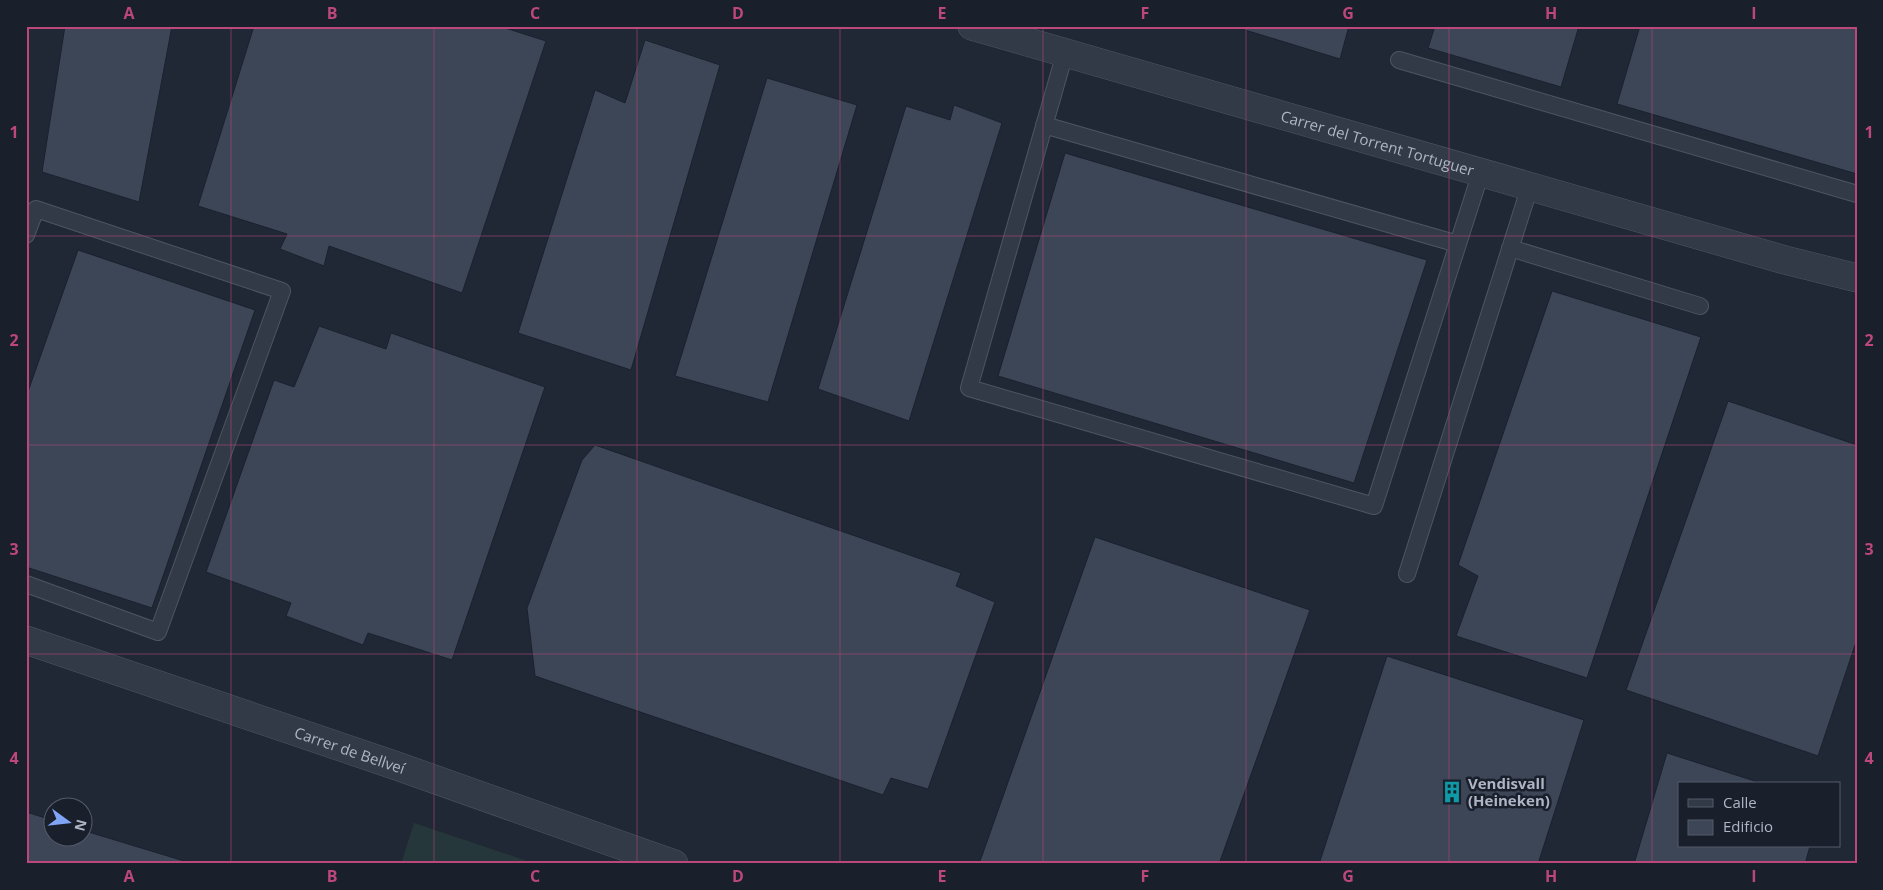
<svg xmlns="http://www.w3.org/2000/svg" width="1883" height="890" font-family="'Open Sans',sans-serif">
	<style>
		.green { fill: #25373a }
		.building { fill: #3c4657; stroke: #1b212e }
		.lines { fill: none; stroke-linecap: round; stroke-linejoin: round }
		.service-casing { stroke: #4e5562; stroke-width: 18 }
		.minor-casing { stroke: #4e5562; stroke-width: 29 }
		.service { stroke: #333a47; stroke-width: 16 }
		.minor { stroke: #333a47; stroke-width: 28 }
		.grid { fill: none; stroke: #bc477a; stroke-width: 1; stroke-opacity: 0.55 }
		.labels { text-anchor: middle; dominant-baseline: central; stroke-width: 5; stroke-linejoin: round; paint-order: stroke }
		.street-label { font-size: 15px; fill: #aeb5c4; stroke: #191f2b }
		.poi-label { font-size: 15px; font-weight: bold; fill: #aeb5c4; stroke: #191f2b; text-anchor: start }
		.neatline { fill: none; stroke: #bc477a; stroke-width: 2 }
		.grid-label { font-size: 16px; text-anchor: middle; font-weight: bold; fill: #bc477a }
	</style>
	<rect width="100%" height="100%" fill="#202836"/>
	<path class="green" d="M 414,823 L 536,864 L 401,864 Z"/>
	<path class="building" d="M 65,26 L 172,26 L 139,202 L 42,172 Z
		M 254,26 L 499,26 L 546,41 L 462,293 L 329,246 L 324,266 L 280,249 L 287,234 L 198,206 Z
		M 1232,26 L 1349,26 L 1340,59 Z
		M 1435,26 L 1579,26 L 1561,87 L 1428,48 Z
		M 1640,26 L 1857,26 L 1857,174 L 1617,104 Z
		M 645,40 L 720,65 L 631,370 L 518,333 L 595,90 L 625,103 Z
		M 767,78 L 857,105 L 768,402 L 675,376 Z
		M 954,105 L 1002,123 L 909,421 L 818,389 L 906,106 L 950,120 Z
		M 1065,153 L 1427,260 L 1354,483 L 998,376 Z
		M 78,250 L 255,310 L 152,608 L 26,567 L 26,397 Z
		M 1552,291 L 1701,337 L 1587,678 L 1456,636 L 1478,576 L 1458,565 Z
		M 319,326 L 386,349 L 391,333 L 545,387 L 452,660 L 368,633 L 363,645 L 286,616 L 291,603 L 206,572 L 274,380 L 294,387 Z
		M 1728,401 L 1857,445 L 1857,639 L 1818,756 L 1626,690 Z
		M 595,445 L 961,573 L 956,586 L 995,602 L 928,789 L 891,778 L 883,795 L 535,676 L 527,608 L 582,460 Z
		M 1095,537 L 1310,610 L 1219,864 L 979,864 Z
		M 1387,656 L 1584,720 L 1538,864 L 1319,864 Z
		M 1667,753 L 1764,784 L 1679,784 L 1679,846 L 1810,846 L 1805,864 L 1634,864 Z
		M 26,812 L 52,820 L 52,838 L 82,838 L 82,830 L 194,864 L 26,864 Z"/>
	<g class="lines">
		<g class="service-casing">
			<path id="service" d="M 1065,53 L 969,388 L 1374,506 L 1481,172
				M 1399,60 L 1857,194
				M 1044,125 L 1458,244
				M 26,235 L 36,209 L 282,291 L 158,632 L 26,584
				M 1510,248 L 1700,306
				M 1407,574 L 1530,186"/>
		</g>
		<g class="minor-casing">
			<g id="minor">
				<path id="s1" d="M 972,26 L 1785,260 L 1857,278"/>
				<path id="s2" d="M 26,640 L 394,765 L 674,864"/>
			</g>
		</g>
		<use href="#service" class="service"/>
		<use href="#minor" class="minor"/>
	</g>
	<path class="grid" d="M 231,26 L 231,864M 434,26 L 434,864M 637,26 L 637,864M 840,26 L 840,864M 1043,26 L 1043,864M 1246,26 L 1246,864M 1449,26 L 1449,864M 1652,26 L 1652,864M 26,236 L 1857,236M 26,445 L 1857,445M 26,654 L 1857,654"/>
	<defs>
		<g id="building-bare" transform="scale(1.725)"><path d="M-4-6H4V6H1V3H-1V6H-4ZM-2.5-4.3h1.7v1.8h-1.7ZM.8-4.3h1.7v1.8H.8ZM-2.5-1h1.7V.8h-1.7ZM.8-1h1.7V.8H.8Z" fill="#0f9aa8" stroke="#191f2b" stroke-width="2.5" paint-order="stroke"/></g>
	</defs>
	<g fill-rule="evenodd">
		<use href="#building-bare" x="1452" y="792"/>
	</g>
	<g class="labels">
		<g class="street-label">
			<text stroke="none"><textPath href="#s1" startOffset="422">Carrer del Torrent Tortuguer</textPath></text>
			<text stroke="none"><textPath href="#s2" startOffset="342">Carrer de Bellveí</textPath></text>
		</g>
		<g class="poi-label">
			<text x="1468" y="783">Vendisvall<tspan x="1468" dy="17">(Heineken)</tspan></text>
		</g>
	</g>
	<rect width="1883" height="890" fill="none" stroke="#191f2b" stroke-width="55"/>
	<rect x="1678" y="782" width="162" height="65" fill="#191f2b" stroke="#555b68"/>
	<rect x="1688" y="799" width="25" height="8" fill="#333a47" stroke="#555b68"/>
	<text x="1723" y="808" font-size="15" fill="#aeb5c4">Calle</text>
	<rect x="1688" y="820" width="25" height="15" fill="#3c4657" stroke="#555b68"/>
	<text x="1723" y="832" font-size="15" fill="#aeb5c4">Edificio</text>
	<g transform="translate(68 822) rotate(105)"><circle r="24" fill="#191f2b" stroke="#555b68"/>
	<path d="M0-4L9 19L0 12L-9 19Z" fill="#81a5f6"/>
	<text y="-8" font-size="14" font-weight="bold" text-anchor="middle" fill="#aeb5c4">N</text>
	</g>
	<rect x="28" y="28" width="1828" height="834" class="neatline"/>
	<g class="grid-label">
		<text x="129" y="19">A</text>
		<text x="332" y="19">B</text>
		<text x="535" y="19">C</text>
		<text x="738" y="19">D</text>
		<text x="942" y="19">E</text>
		<text x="1145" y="19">F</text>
		<text x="1348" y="19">G</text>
		<text x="1551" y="19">H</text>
		<text x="1754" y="19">I</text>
		<text x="14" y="138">1</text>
		<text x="1869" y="138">1</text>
		<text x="14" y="346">2</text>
		<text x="1869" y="346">2</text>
		<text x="14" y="555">3</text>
		<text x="1869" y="555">3</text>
		<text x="14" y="764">4</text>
		<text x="1869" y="764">4</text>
		<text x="129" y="882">A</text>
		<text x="332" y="882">B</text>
		<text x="535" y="882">C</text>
		<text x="738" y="882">D</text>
		<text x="942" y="882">E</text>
		<text x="1145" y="882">F</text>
		<text x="1348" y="882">G</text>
		<text x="1551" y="882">H</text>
		<text x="1754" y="882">I</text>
	</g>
</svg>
